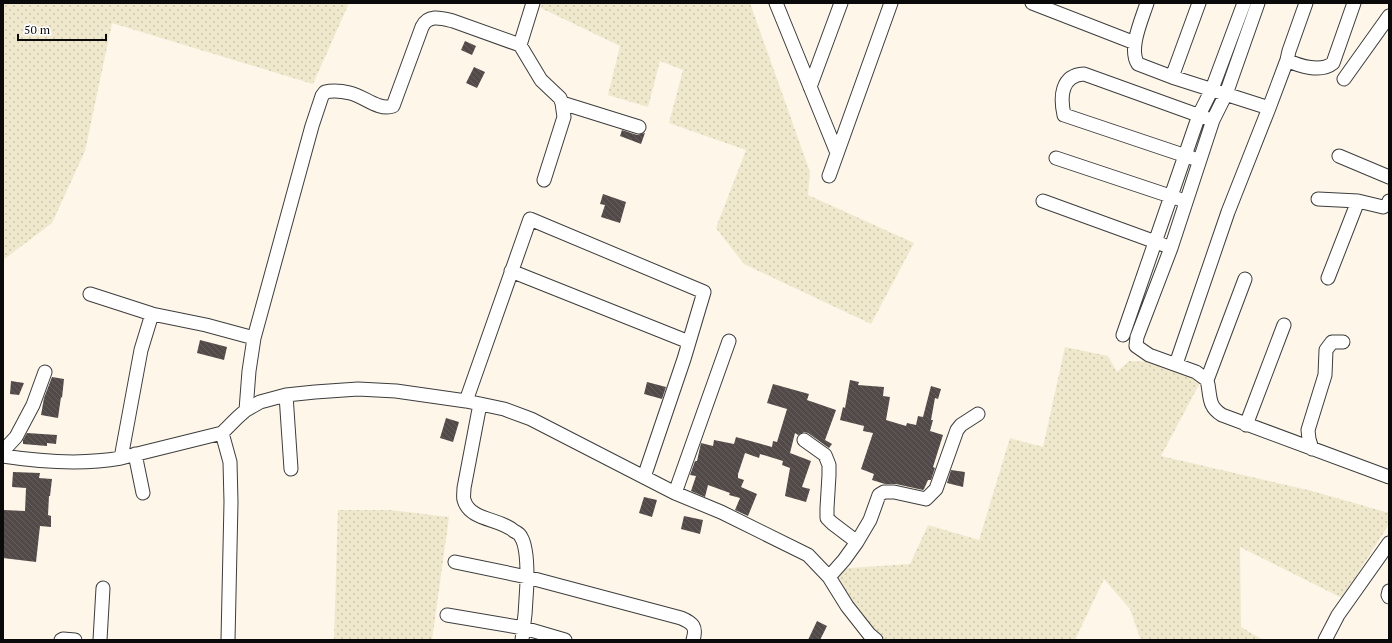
<svg xmlns="http://www.w3.org/2000/svg" width="1392" height="643" font-family="'PT Serif',serif">
	<style>
		.farmland { fill: url(#farmland-dots) }
		.building { fill: url(#building-back-hatch) }
		.lines { fill: none; stroke-linecap: round; stroke-linejoin: round }
		.street-casing { stroke: #3d3d3d; stroke-width: 15 }
		.street { stroke: #fff; stroke-width: 13 }
	</style>
	<defs>
		<pattern id="farmland-dots" width="8" height="8" patternUnits="userSpaceOnUse"><rect width="8" height="8" fill="#f0e8cd"/><path d="M2 2h.1M6 6h.1" fill="none" stroke="#ccc6af" stroke-width="1.8" stroke-linecap="round"/></pattern>
		<pattern id="building-back-hatch" width="6" height="6" patternUnits="userSpaceOnUse"><rect width="6" height="6" fill="#514a48"/><path d="M-1 5l2 2M0 0l6 6M5-1l2 2" fill="none" stroke="#65605e"/></pattern>
	</defs>
	<rect width="100%" height="100%" fill="#fdf6e9"/>
	<path class="farmland" d="M 3,3 L 349,3 L 313,84 L 112,23 L 85,151 L 52,223 L 3,260 Z
		M 542,3 L 750,3 L 810,172 L 808,195 L 914,243 L 871,324 L 744,264 L 716,228 L 746,150 L 669,123 L 683,70 L 660,61 L 648,107 L 608,95 L 620,46 L 541,8 Z
		M 1065,347 L 1108,356 L 1117,372 L 1129,361 L 1156,362 L 1203,377 L 1161,456 L 1312,491 L 1389,513 L 1389,524 L 1342,598 L 1240,547 L 1241,627 L 1263,640 L 1147,640 L 1140,638 L 1130,609 L 1104,579 L 1075,640 L 883,640 L 857,612 L 834,569 L 910,564 L 928,525 L 979,540 L 1010,438 L 1043,447 Z
		M 338,510 L 390,510 L 449,517 L 432,640 L 334,640 Z"/>
	<path class="building" d="M 465,41 L 476,46 L 472,55 L 461,50 Z
		M 474,67 L 485,72 L 477,88 L 466,83 Z
		M 622,130 L 637,135 L 645,133 L 641,144 L 620,136 Z
		M 603,194 L 626,202 L 620,223 L 601,217 L 605,205 L 600,204 Z
		M 200,340 L 227,347 L 224,360 L 197,353 Z
		M 52,377 L 64,379 L 62,398 L 61,397 L 58,418 L 41,415 L 44,398 Z
		M 850,380 L 859,382 L 858,385 L 884,387 L 883,396 L 890,397 L 886,420 L 906,426 L 907,423 L 916,425 L 918,416 L 923,417 L 931,386 L 941,389 L 938,399 L 935,398 L 931,420 L 933,420 L 930,431 L 943,435 L 933,467 L 935,468 L 931,480 L 928,480 L 924,489 L 923,490 L 896,484 L 885,484 L 872,480 L 874,474 L 861,469 L 873,433 L 863,431 L 864,426 L 840,420 L 843,407 L 845,408 Z
		M 11,381 L 24,383 L 19,395 L 10,394 Z
		M 647,382 L 666,387 L 662,399 L 644,394 Z
		M 773,384 L 809,394 L 807,400 L 836,410 L 825,440 L 832,444 L 829,448 L 808,433 L 804,432 L 798,435 L 795,433 L 790,453 L 811,461 L 802,487 L 810,489 L 806,502 L 785,496 L 790,468 L 782,465 L 783,461 L 760,454 L 759,458 L 745,453 L 738,474 L 738,478 L 744,480 L 741,487 L 757,494 L 748,516 L 735,510 L 740,498 L 729,495 L 730,493 L 708,485 L 705,497 L 691,491 L 696,476 L 690,475 L 695,461 L 697,461 L 701,443 L 713,446 L 714,440 L 734,444 L 736,437 L 772,447 L 773,441 L 777,442 L 787,409 L 767,403 Z
		M 446,418 L 459,422 L 453,442 L 440,438 Z
		M 27,433 L 57,435 L 56,444 L 47,443 L 47,446 L 23,444 L 23,440 Z
		M 951,470 L 965,472 L 963,487 L 947,483 Z
		M 13,472 L 40,473 L 39,478 L 52,479 L 50,496 L 49,496 L 48,515 L 51,516 L 51,527 L 40,526 L 36,562 L 3,558 L 4,510 L 25,511 L 26,488 L 12,487 Z
		M 644,497 L 657,500 L 652,517 L 639,513 Z
		M 684,516 L 703,520 L 700,534 L 681,529 Z
		M 817,621 L 827,626 L 820,640 L 808,640 Z"/>
	<g class="lines">
		<g class="street-casing">
			<path id="street" d="M 776,3 L 837,153
				M 1032,3 L 1135,43
				M 1147,3 C 1142,19 1128,49 1138,64 L 1172,77 L 1269,108
				M 1258,3 L 1226,94 L 1213,120 L 1171,248 L 1137,337 L 1136,346 L 1149,355 L 1196,372 L 1207,380 C 1211,395 1207,406 1222,415 L 1389,477
				M 520,45 L 533,3
				M 1287,60 L 1289,51 L 1306,3
				M 1172,77 L 1199,3
				M 1344,79 L 1389,16
				M 810,87 L 841,3
				M 562,103 L 639,127
				M 1339,156 L 1389,177
				M 1056,158 L 1179,199
				M 1192,158 L 1064,115 C 1060,97 1061,75 1084,74 L 1206,118
				M 829,176 L 891,3
				M 1318,199 L 1358,201
				M 1043,201 L 1164,245
				M 511,271 L 689,342
				M 1328,278 L 1358,201 L 1383,207 L 1388,204 L 1389,201
				M 90,294 L 152,314 L 206,325 L 254,338
				M 1123,335 L 1199,115 L 1212,89 L 1244,3
				M 1176,364 L 1228,212 L 1269,108 L 1287,60 C 1299,66 1321,73 1333,63 L 1354,3
				M 1207,380 L 1245,279
				M 286,395 L 291,469
				M 466,401 L 530,219 L 704,292 L 684,359 L 644,477
				M 480,404 L 464,488 C 464,492 463,497 464,500 C 470,521 500,518 514,531 C 516,532 520,534 521,537 C 532,554 525,619 522,640
				M 246,410 L 249,371 L 254,338 L 312,126 L 322,96 L 325,92 C 333,90 342,91 350,93 C 364,96 378,111 393,106 L 422,27 C 428,14 441,18 453,21 L 520,45 L 541,80 L 560,98 L 562,103 L 564,117 L 544,180
				M 1246,425 L 1284,325
				M 222,433 L 230,462 L 231,502 L 228,640
				M 804,440 L 825,455 L 829,465 L 829,475 L 827,508 L 827,518 L 832,523 L 857,542 L 844,560 L 829,577
				M 1312,449 L 1309,439 L 1308,430 L 1325,375 L 1326,350 L 1332,342 L 1343,342
				M 3,451 L 16,437 L 33,405 L 45,372
				M 135,454 L 143,493
				M 3,456 C 42,462 82,465 121,458 L 222,433 L 237,418 L 246,410 L 260,402 L 286,395 L 315,392 L 358,389 L 396,391 L 466,401 L 504,409 L 531,419 L 675,493 L 721,512 L 808,555 L 829,577 L 847,606 L 869,634 L 876,640
				M 121,458 L 141,350 L 152,314
				M 675,493 L 729,341
				M 857,542 L 870,520 L 879,495 L 884,492 L 894,492 L 926,499 L 936,489 L 957,430 L 961,425 L 978,414
				M 455,562 L 527,577 L 681,618 C 693,623 697,627 693,640
				M 1389,591 L 1388,595 L 1389,597
				M 447,615 L 524,628 L 565,640
				M 61,640 L 63,639 L 75,640
				M 100,640 L 103,588
				M 1325,640 L 1338,615 L 1389,543"/>
		</g>
		<use href="#street" class="street"/>
	</g>
	<rect width="1392" height="643" fill="none" stroke="#0a0a0a" stroke-width="8"/>
	<path d="M18 34v6h88v-6" fill="none" stroke="#0a0a0a" stroke-width="2"/>
	<text x="24" y="34" font-size="12" fill="#0a0a0a" stroke="#ffffff" stroke-width="3" paint-order="stroke">50 m</text>
</svg>
